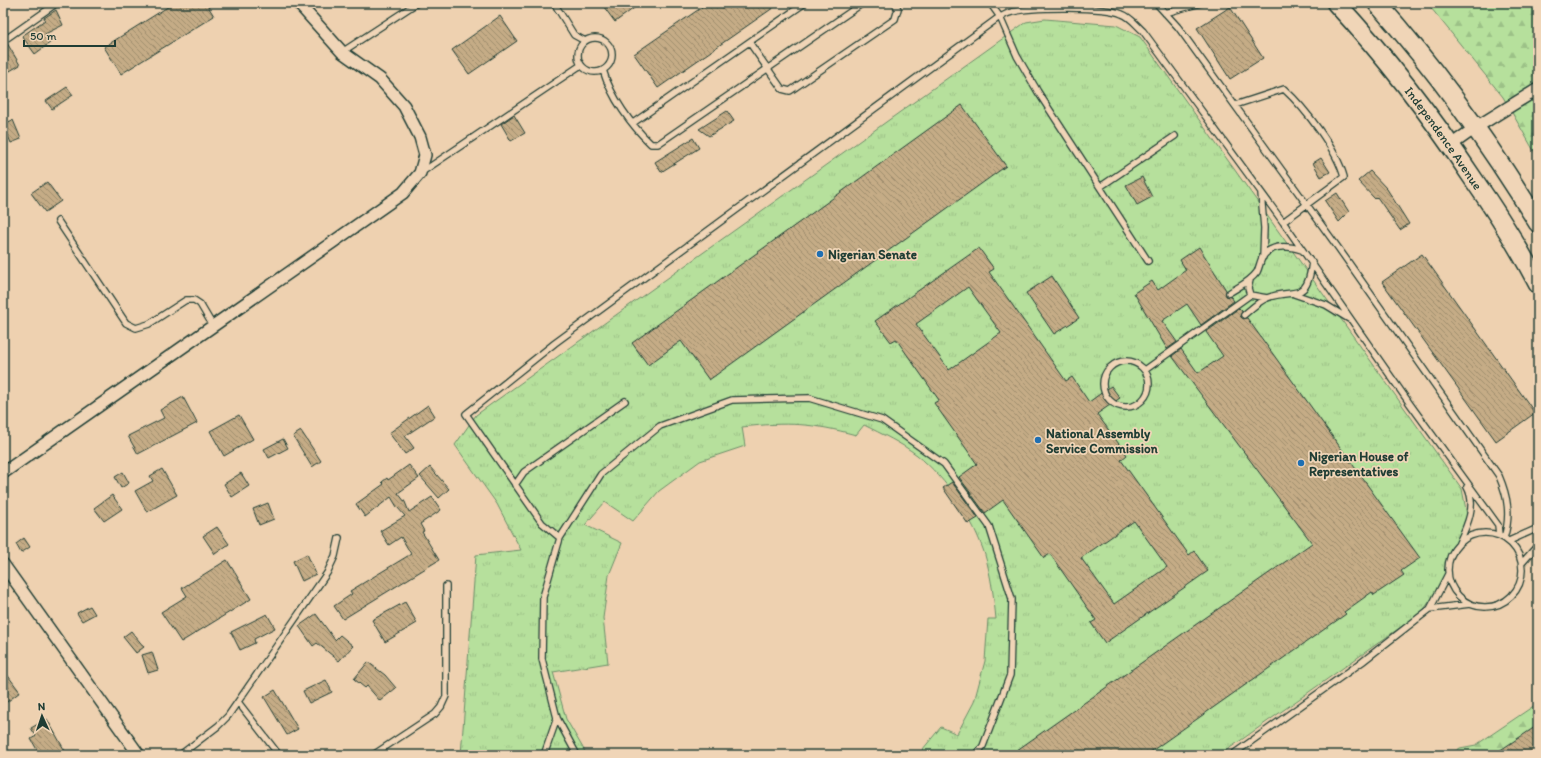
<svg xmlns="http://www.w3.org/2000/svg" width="1541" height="758" font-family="Itim,sans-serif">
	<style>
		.grass { fill: url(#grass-tufts); stroke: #6a8e68 }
		.forest { fill: url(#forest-firs); stroke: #6a8e68 }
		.building { fill: url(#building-back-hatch); stroke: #1f3d34; fill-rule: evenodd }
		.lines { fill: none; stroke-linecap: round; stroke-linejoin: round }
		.lane-casing { stroke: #1f3d34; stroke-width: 8 }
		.street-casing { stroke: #1f3d34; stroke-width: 14 }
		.primary-casing { stroke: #1f3d34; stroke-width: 21 }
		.lane { stroke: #f0d5b7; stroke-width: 5.5 }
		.street { stroke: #f0d5b7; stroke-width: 11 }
		.primary { stroke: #f0d5b7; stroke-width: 18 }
		.poi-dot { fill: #1f6fb2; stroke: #f0d5b7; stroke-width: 1.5 }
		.labels { text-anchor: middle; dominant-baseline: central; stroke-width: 3.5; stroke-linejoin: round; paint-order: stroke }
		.street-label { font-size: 13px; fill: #1f3d34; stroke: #f0d5b7 }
		.poi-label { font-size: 13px; font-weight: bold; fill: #1f3d34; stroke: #f0d5b7; text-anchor: start }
	</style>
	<defs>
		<pattern id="grass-tufts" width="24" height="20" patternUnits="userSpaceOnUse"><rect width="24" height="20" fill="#b6e09c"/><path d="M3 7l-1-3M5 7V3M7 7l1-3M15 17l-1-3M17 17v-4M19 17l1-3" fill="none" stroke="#9cc187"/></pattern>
		<pattern id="forest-firs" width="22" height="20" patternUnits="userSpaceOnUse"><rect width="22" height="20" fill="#b6e09c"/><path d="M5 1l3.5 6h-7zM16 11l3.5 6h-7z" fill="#9cc187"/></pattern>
		<pattern id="building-back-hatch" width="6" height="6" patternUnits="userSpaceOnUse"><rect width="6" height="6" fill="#c5ac86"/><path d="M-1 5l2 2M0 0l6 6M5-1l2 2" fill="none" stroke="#9f8d6e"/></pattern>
	</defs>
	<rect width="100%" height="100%" fill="#eed1b0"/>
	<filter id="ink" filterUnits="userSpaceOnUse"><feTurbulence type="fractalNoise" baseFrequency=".025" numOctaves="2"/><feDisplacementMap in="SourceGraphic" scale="8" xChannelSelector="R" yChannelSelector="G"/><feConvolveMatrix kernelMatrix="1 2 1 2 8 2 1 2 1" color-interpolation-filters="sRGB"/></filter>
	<g filter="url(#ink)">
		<path class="grass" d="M 1045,19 L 1116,25 L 1140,37 L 1462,489 L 1467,515 L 1440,587 L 1422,612 L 1220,755 L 918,755 L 941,727 L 957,734 L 974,702 L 985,661 L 988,619 L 996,619 C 994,598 991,576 985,555 C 973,518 947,479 917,455 C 901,443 882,434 864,425 L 856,435 C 812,423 788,422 742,427 L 745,446 L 700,461 L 659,491 L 633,521 L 605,502 L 585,525 L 622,543 L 609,575 L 603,618 L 608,663 L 553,672 L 566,719 L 587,755 L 461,755 L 476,555 L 521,550 L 497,504 L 455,445 L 476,415 L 1026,22 Z"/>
		<path class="forest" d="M 1427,3 L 1538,3 L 1538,158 L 1503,97 Z
			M 1538,703 L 1538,755 L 1450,755 L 1460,748 L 1476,745 Z"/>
		<path class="building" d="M 174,3 L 206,3 L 214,16 L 121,74 L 104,47 Z
			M 601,3 L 641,3 L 615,22 Z
			M 708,3 L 780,3 L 658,88 L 634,54 Z
			M 1230,7 L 1263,58 L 1230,79 L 1197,28 Z
			M 56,10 L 63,25 L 45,34 L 51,42 L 35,54 L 22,36 L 45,20 L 44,18 Z
			M 500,16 L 517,41 L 469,74 L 452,50 Z
			M 7,43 L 20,65 L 3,75 L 3,45 Z
			M 67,87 L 73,95 L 52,109 L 46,101 Z
			M 962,105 L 1006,166 L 709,380 L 681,341 L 648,365 L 632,343 Z
			M 727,111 L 734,121 L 709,136 L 699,129 Z
			M 514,115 L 525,133 L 511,141 L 501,124 Z
			M 13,120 L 21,139 L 11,143 L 3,124 Z
			M 693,138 L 699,148 L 661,172 L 655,162 Z
			M 1321,158 L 1330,172 L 1321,177 L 1313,163 Z
			M 1370,171 L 1387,189 L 1409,224 L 1400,230 L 1377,197 L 1375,199 L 1358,181 Z
			M 1142,177 L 1152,197 L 1137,205 L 1126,185 Z
			M 47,182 L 61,201 L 45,212 L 31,193 Z
			M 1337,193 L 1349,212 L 1339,222 L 1325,201 Z
			M 1199,247 L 1226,290 L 1226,296 L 1231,297 L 1234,301 L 1201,325 L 1187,304 L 1162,321 L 1177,342 L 1167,349 L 1134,293 L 1152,281 L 1158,290 L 1186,270 L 1180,260 Z
			M 979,248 L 994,269 L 989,272 L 1066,381 L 1072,377 L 1089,402 L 1111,386 L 1120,398 L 1097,414 L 1127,455 L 1121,460 L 1189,555 L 1194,551 L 1208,571 L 1105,643 L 1091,623 L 1096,620 L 1050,554 L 1044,558 L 1003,500 L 985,513 L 959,477 L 977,464 L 934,403 L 939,400 L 896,339 L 891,342 L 875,321 ZM 968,287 L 1001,333 L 949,370 L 916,324 ZM 1134,521 L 1167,567 L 1114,604 L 1081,558 Z
			M 1422,254 L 1535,413 L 1496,441 L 1382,282 Z
			M 1052,276 L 1079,318 L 1054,334 L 1026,293 Z
			M 1239,308 L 1242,311 L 1241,317 L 1247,318 L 1420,558 L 1401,571 L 1404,575 L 1374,595 L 1372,592 L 1344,612 L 1346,614 L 1146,755 L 1010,755 L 1312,543 L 1172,356 L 1181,349 L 1198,373 L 1223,356 L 1206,332 Z
			M 183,397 L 197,423 L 138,454 L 128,436 L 164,418 L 160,410 Z
			M 428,405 L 435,416 L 405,436 L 414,448 L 405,454 L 389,433 Z
			M 239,415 L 253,439 L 224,456 L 210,431 Z
			M 301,431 L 321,461 L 312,467 L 293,436 Z
			M 283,439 L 288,448 L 269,458 L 264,449 Z
			M 409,465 L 419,478 L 398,493 L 405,502 L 409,512 L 432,497 L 441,510 L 420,524 L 424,531 L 422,532 L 439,560 L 343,619 L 334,606 L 352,594 L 350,591 L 411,554 L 401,537 L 389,545 L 380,531 L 405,516 L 397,507 L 391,497 L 365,517 L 356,504 L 384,484 L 382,482 L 387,478 L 388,480 Z
			M 430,467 L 449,489 L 439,498 L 420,476 Z
			M 162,469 L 177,495 L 147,512 L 135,491 L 153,481 L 150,476 Z
			M 123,472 L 129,483 L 121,488 L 115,477 Z
			M 241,473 L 249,486 L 232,497 L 224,484 Z
			M 952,482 L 978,518 L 968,524 L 943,488 Z
			M 112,495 L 122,509 L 104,521 L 94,508 Z
			M 268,503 L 274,519 L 259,525 L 253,509 Z
			M 217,527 L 229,544 L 215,554 L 203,536 Z
			M 24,538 L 30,547 L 21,553 L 16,544 Z
			M 307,554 L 316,574 L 302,581 L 293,561 Z
			M 227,560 L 251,599 L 181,642 L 161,612 L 187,596 L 182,588 Z
			M 405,602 L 417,623 L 385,642 L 372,620 Z
			M 90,606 L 95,614 L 82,621 L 77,613 Z
			M 267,614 L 275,628 L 254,639 L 255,643 L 240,650 L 231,632 Z
			M 316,614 L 335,640 L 340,635 L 353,646 L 339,661 L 317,643 L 313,646 L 299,626 Z
			M 131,631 L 144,647 L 136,653 L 123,637 Z
			M 152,652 L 158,670 L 148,673 L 142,655 Z
			M 368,662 L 385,675 L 396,688 L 380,701 L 367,686 L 365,688 L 354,679 Z
			M 3,669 L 20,692 L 3,705 Z
			M 326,680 L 332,692 L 309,703 L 303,691 Z
			M 275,690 L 298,729 L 287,735 L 264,697 Z
			M 47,719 L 65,751 L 58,755 L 40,755 L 31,739 L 36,736 L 31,728 Z
			M 1538,725 L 1538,755 L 1493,755 Z"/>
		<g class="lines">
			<g class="lane-casing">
				<path id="lane" d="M 554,3 L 574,35 L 585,41
					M 990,3 L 1000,17 L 1017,56 L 1038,92 L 1148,261
					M 1156,3 L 1178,27 L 1339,249 L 1499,476 C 1508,497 1511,516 1504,538
					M 1165,13 L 1201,3
					M578 55a17 17 0 1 1 34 0a17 17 0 1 1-34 0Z
					M 3,41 L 57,3
					M 749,42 L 782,89 L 790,91 L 895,19 L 898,9 L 895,3
					M 342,52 L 417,3
					M 603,70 C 611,97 631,125 651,144 L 658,144 L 863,3
					M 1235,105 L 1284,89 C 1305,108 1337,150 1344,177 L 1283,222
					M 633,123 L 805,3
					M 422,172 L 581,65
					M 1100,187 L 1175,136
					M 1261,193 L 1264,228 L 1263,257
					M 58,221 L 126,323 L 136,328 L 149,324 L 186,300 L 194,300 L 200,304 L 213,326
					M 1250,280 L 1248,288 L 1250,295 L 1267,298
					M 1229,293 C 1238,287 1250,282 1257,272 C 1259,268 1260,262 1262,258 C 1271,243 1289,246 1302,250
					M 1294,294 L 1326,305 L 1349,319
					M 1244,315 C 1251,309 1259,301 1267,298 C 1294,287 1307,305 1312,262
					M1103 384a23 23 0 1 1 46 0a23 23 0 1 1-46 0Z
					M 1145,370 L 1250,295
					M 515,485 L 524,472 L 625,401
					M1448 570a37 37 0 1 1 74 0a37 37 0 1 1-74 0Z
					M 560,538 L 542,523 L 466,414 L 555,343 L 998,18 C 1003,16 1007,13 1012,12 C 1030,7 1105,6 1122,14 C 1131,17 1136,25 1143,31 L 1283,222 L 1410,404 L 1498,525 L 1499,535
					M 1509,541 L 1538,528
					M 1459,543 C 1467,526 1477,505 1467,487
					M 1522,563 L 1538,545
					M 1430,609 L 1470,604
					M 238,702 L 279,755
					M 180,755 L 218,726 L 228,716 L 327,573 L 335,556 L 339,538
					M 373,755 L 435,714 L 441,707 L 446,696 L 446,586
					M 544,755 L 557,718
					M 577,755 L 557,718 L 542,659 L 543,597 L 560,538 L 601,474 L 660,426 L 732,400 L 809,398 L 882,420 L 944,464 L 989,526 L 1012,599 L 1010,675 L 983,746 L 976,755
					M 1232,755 L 1362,662 L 1430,609 L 1448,574"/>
			</g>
			<g class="street-casing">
				<path id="street" d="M 1451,145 L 1475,128 L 1538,89
					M 3,473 L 403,193 L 420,173 L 425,155 L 420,137 L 404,106 L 380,79 L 342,52 L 298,3
					M 3,564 L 139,755"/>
			</g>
			<g class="primary-casing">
				<g id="primary">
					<path id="s1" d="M 1336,3 C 1388,59 1432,117 1474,180 C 1497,213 1519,248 1538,284"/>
					<path d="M 1377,3 C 1437,71 1491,146 1538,223"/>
				</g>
			</g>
			<use href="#lane" class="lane"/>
			<use href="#street" class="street"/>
			<use href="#primary" class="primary"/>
		</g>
	</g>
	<g class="poi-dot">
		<circle cx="820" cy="254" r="4"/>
		<circle cx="1038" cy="440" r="4"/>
		<circle cx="1301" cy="463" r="4"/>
	</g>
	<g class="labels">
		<g class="street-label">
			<text stroke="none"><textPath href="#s1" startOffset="173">Independence Avenue</textPath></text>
		</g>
		<g class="poi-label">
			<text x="828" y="254">Nigerian Senate</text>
			<text x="1046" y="433">National Assembly<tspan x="1046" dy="15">Service Commission</tspan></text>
			<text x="1309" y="456">Nigerian House of<tspan x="1309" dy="15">Representatives</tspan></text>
		</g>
	</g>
	<rect width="1541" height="758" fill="none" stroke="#f0d5b7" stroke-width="16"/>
	<rect x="8" y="8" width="1525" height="742" fill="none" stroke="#1f3d34" stroke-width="1.5" filter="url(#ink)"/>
	<g transform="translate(42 716) rotate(357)" stroke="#f0d5b7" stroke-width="3" paint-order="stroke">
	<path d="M0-3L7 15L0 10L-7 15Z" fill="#1f3d34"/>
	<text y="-6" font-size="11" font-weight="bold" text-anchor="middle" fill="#1f3d34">N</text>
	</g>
	<path d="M24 40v6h91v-6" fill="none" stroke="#1f3d34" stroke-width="2"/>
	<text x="30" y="40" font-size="12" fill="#1f3d34" stroke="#f0d5b7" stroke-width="3" paint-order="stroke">50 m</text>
</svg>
